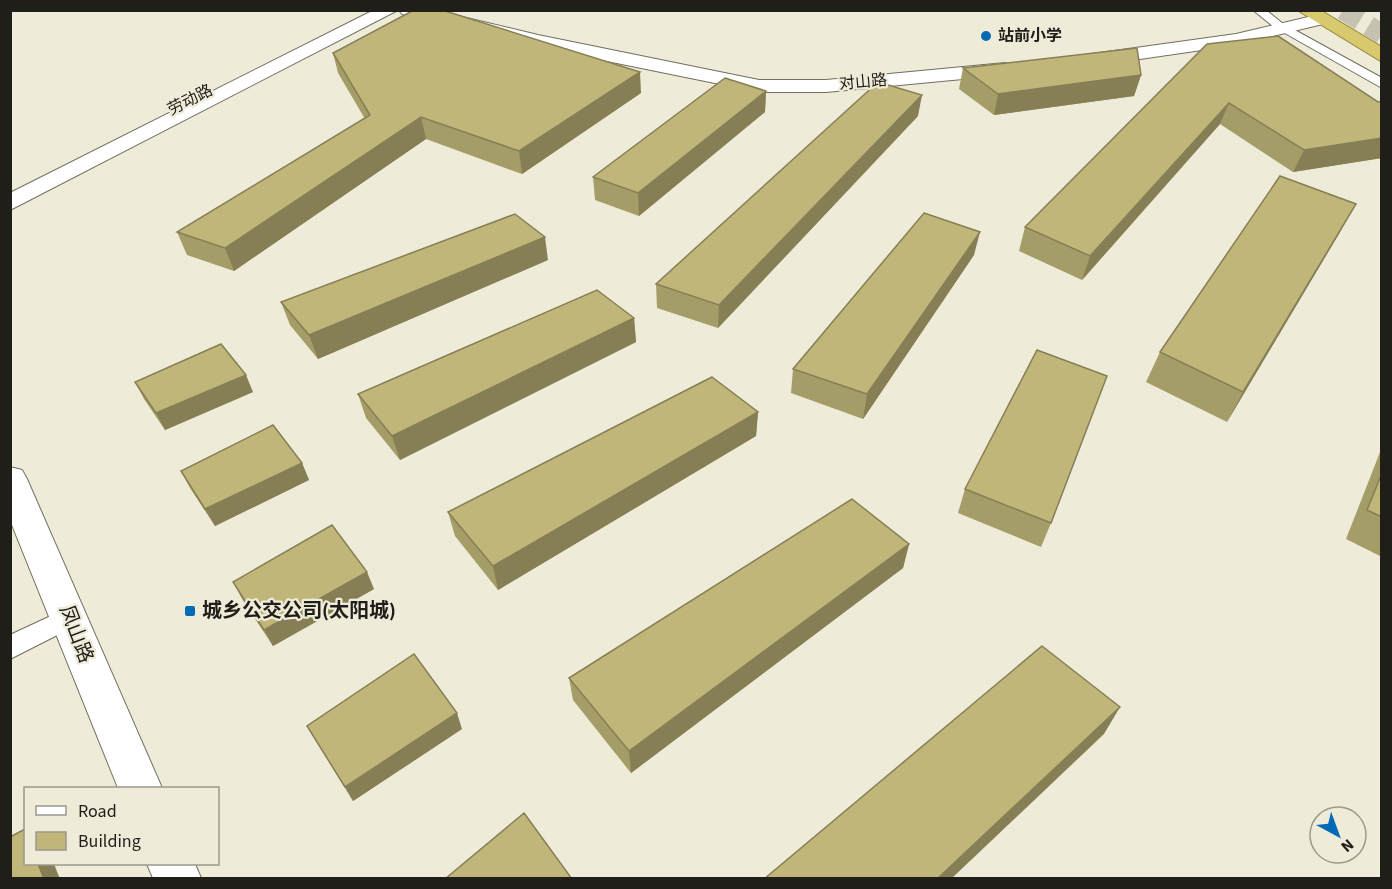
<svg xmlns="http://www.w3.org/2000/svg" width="1392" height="889" font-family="'Source Sans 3','Noto Sans SC',sans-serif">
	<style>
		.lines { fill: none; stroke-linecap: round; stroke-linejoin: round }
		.trunk-tunnel { stroke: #c5c2b2; stroke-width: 20; stroke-dasharray: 20 10; stroke-linecap: butt }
		.service-casing { stroke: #716f5f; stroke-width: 2 }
		.minor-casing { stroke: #716f5f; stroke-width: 2 }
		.secondary-casing { stroke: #716f5f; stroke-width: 2 }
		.trunk-casing { stroke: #918438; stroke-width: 2 }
		.service { fill: #fff; fill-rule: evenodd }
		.minor { fill: #fff; fill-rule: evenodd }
		.secondary { fill: #fff; fill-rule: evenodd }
		.trunk { fill: #d8c86e; fill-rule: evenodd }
		.wall { fill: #a59d68 }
		.shaded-wall { fill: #867f55 }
		.building { fill: #c0b679; stroke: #867f55; stroke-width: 1.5 }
		.poi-dot { fill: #006ab5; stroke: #eeebd9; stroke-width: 2 }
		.labels { text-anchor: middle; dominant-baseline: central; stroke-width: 4.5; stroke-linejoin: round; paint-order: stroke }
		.far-poi-label { font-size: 16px; font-weight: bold; fill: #201e18; stroke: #eeebd9; text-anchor: start }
		.far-street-label { font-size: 16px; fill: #201e18; stroke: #eeebd9 }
		.poi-label { font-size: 20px; font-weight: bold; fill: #201e18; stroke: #eeebd9; text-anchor: start }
		.street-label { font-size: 20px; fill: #201e18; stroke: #eeebd9 }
	</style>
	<rect width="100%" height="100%" fill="#eeebd9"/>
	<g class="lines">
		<path class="trunk-tunnel" d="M 1343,10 L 1382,34"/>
		<g class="service-casing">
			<path id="service" d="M 1253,10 L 1266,10 L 1282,23 L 1382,78 L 1382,88 L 1274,27 Z
				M 68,608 L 77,611 L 80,618 L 77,625 L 10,659 L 10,635 Z"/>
		</g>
		<g class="minor-casing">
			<path id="minor" d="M 399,10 L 433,10 L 538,35 L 759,80 L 826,80 L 1005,63 L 1012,65 L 1015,69 L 1012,73 L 1005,75 L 826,92 L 759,92 L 538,47 L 402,14 Z
				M 1321,14 L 1327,15 L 1330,19 L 1327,23 L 1236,45 L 1092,66 L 1082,60 L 1092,54 L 1236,34 Z"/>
		</g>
		<g class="secondary-casing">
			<path id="secondary" d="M 374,10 L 398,10 L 10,210 L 10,193 Z
				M 10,467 L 22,470 L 27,479 L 162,788 L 118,788 L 10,520 Z
				M 147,864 L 195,864 L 201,878 L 153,878 Z"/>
		</g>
		<g class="trunk-casing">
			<path id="trunk" d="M 1297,10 L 1320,10 L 1382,47 L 1382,62 Z"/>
		</g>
		<use href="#service" class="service"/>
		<use href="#minor" class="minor"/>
		<use href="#secondary" class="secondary"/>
		<use href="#trunk" class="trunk"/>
	</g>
	<path class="wall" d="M 1207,44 L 1378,102 L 1382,101 L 1382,158 L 1293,172 L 1220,124 L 1082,280 L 1019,251 L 1025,227 Z
		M 333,53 L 641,93 L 522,174 L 426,139 L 234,271 L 187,255 L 177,232 L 365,119 L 338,73 Z
		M 963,68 L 1141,75 L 1134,96 L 994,115 L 959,89 Z
		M 766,91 L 765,112 L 639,216 L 595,200 L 593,177 Z
		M 918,116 L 718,328 L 657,308 L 656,284 Z
		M 1340,232 L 1227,422 L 1146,382 L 1160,352 Z
		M 974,255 L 863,419 L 791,393 L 793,369 Z
		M 548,260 L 318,359 L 290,325 L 281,302 Z
		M 634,318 L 636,342 L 400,460 L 366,418 L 358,394 Z
		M 135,382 L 253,392 L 165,430 L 144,399 Z
		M 758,412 L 756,436 L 498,590 L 455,536 L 448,512 Z
		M 1382,447 L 1382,557 L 1346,539 Z
		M 302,463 L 309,480 L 215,526 L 190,488 L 181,471 Z
		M 965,489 L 1051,523 L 1041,547 L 958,513 Z
		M 909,544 L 903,568 L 631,773 L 573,700 L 569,678 Z
		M 233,582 L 374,589 L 273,646 L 242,599 Z
		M 307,726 L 462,729 L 353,801 Z"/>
	<path class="shaded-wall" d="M 640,72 L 641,93 L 522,174 L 519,151 Z
		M 1141,75 L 1134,96 L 994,115 L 998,94 Z
		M 766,91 L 765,112 L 639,216 L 638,193 Z
		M 922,95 L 918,116 L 718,328 L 719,305 Z
		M 1229,103 L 1220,124 L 1082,280 L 1090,256 Z
		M 421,117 L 426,139 L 234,271 L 225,248 Z
		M 1382,138 L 1382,158 L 1293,172 L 1304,150 Z
		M 1356,204 L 1340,232 L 1227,422 L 1243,392 Z
		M 980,232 L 974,255 L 863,419 L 867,394 Z
		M 545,237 L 548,260 L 318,359 L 309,335 Z
		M 634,318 L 636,342 L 400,460 L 392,436 Z
		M 246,375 L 253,392 L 165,430 L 156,413 Z
		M 758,412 L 756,436 L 498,590 L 493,566 Z
		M 302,463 L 309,480 L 215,526 L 205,509 Z
		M 909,544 L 903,568 L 631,773 L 629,751 Z
		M 367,572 L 374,589 L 273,646 L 264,630 Z
		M 1120,707 L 1104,734 L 951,879 L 937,879 Z
		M 457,713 L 462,729 L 353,801 L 345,787 Z
		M 38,864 L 54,864 L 60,879 L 44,879 Z"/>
	<path class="building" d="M 414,10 L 442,10 L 640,72 L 519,151 L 421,117 L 225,248 L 177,232 L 370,115 L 333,53 Z
		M 1278,36 L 1378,102 L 1382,101 L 1382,138 L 1304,150 L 1229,103 L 1090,256 L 1025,227 L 1207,44 Z
		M 1137,48 L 1141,75 L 998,94 L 963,68 Z
		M 725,78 L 766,91 L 638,193 L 593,177 Z
		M 878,82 L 922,95 L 719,305 L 656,284 Z
		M 1280,176 L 1356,204 L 1243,392 L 1160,352 Z
		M 924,213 L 980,232 L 867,394 L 793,369 Z
		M 515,214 L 545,237 L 309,335 L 281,302 Z
		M 597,290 L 634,318 L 392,436 L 358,394 Z
		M 221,344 L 246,375 L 156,413 L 135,382 Z
		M 1037,350 L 1107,376 L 1051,523 L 965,489 Z
		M 712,377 L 758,412 L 493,566 L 448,512 Z
		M 273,425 L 302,463 L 205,509 L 181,471 Z
		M 1382,473 L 1382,517 L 1367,510 Z
		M 852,499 L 909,544 L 629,751 L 569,678 Z
		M 332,525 L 367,572 L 264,630 L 233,582 Z
		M 1042,646 L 1120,707 L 937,879 L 764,879 Z
		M 414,654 L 457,713 L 345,787 L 307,726 Z
		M 524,813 L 572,879 L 445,879 Z
		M 25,829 L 26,864 L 38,864 L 44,879 L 10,879 L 10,837 Z"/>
	<g class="poi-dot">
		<circle cx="986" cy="36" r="6"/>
		<rect x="184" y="605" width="12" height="12" rx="3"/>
	</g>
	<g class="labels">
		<g class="far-poi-label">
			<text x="998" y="36">站前小学</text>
		</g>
		<g class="far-street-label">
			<text transform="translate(863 82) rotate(-5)">对山路</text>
			<text transform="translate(190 100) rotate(-27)">劳动路</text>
		</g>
		<g class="poi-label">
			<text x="202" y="611">城乡公交公司(太阳城)</text>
		</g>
		<g class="street-label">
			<text transform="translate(76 634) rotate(69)">凤山路</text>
		</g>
	</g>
	<rect width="1392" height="889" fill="none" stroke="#201e18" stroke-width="24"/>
	<rect x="24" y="787" width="195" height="78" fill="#eeebd9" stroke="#9c998c" stroke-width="1.5"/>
	<rect x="36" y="806" width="30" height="9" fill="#ffffff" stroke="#9c998c" stroke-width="1.5"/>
	<text x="78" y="817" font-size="18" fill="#201e18">Road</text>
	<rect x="36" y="832" width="30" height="18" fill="#c0b679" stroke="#9c998c" stroke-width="1.5"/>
	<text x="78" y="847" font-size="18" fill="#201e18">Building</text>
	<g transform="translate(1338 835) rotate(139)"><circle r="28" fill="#eeebd9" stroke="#9c998c" stroke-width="1.5"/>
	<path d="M0-4.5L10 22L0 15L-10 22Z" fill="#006ab5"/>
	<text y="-9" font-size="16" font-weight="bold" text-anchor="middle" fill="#201e18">N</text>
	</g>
</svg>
